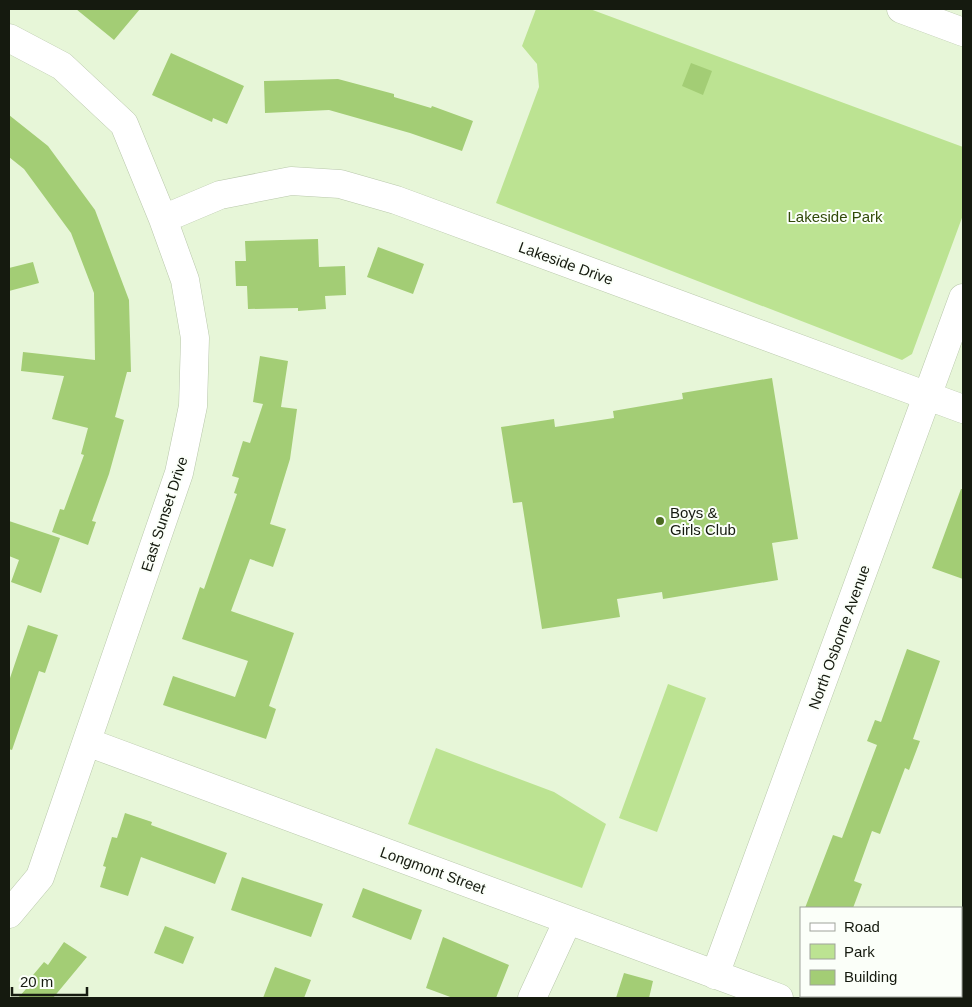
<svg xmlns="http://www.w3.org/2000/svg" width="972" height="1007" font-family="Arial,sans-serif">
	<style>
		.green { fill: #bce392 }
		.building { fill: #a3cd75 }
		.lines { fill: none; stroke-linecap: round; stroke-linejoin: round }
		.minor-casing { stroke: #b9c8ab; stroke-width: 29 }
		.minor { stroke: #fff; stroke-width: 28 }
		.poi-dot { fill: #4a6a20; stroke: #fbfff9; stroke-width: 2 }
		.labels { text-anchor: middle; dominant-baseline: central; stroke-width: 4; stroke-linejoin: round; paint-order: stroke }
		.park-label { font-size: 15px; fill: #304908; stroke: #fbfff9 }
		.street-label { font-size: 15px; fill: #151a0f; stroke: #fbfff9 }
		.poi-label { font-size: 15px; fill: #151a0f; stroke: #fbfff9; text-anchor: start }
	</style>
	<rect width="100%" height="100%" fill="#e7f6d8"/>
	<path class="green" d="M 536,9 L 590,9 L 963,147 L 963,215 L 912,354 L 902,360 L 496,203 L 539,87 L 537,64 L 522,46 Z
		M 668,684 L 706,698 L 657,832 L 619,818 Z
		M 436,748 L 554,792 L 606,824 L 582,888 L 408,824 Z"/>
	<path class="building" d="M 76,9 L 140,9 L 114,40 Z
		M 171,53 L 244,86 L 227,124 L 213,118 L 212,122 L 152,95 Z
		M 691,63 L 712,71 L 703,95 L 682,86 Z
		M 338,79 L 394,94 L 394,97 L 431,108 L 432,106 L 473,121 L 462,151 L 410,133 L 329,110 L 265,113 L 264,81 Z
		M 9,115 L 48,146 L 95,210 L 129,300 L 131,372 L 127,372 L 115,417 L 124,420 L 109,474 L 92,521 L 96,522 L 88,545 L 52,532 L 60,509 L 64,510 L 84,455 L 81,454 L 88,428 L 52,419 L 64,376 L 21,371 L 23,352 L 95,360 L 94,293 L 71,233 L 24,169 L 9,157 Z
		M 318,239 L 319,267 L 345,266 L 346,295 L 325,296 L 326,309 L 298,311 L 298,308 L 248,309 L 247,286 L 236,286 L 235,261 L 246,261 L 245,241 Z
		M 378,247 L 424,264 L 413,294 L 367,277 Z
		M 33,262 L 39,283 L 9,291 L 9,268 Z
		M 260,356 L 288,361 L 281,407 L 297,409 L 290,459 L 270,524 L 286,529 L 273,567 L 250,559 L 231,611 L 294,633 L 269,706 L 276,709 L 266,739 L 163,705 L 173,676 L 235,697 L 248,661 L 182,639 L 200,587 L 204,589 L 237,494 L 234,493 L 239,478 L 232,476 L 243,441 L 250,443 L 263,404 L 253,402 Z
		M 772,378 L 798,539 L 772,543 L 778,580 L 663,599 L 662,592 L 617,599 L 620,617 L 542,629 L 522,502 L 513,503 L 501,427 L 554,419 L 555,427 L 614,418 L 613,411 L 683,399 L 682,393 Z
		M 961,489 L 963,489 L 963,579 L 932,568 Z
		M 9,521 L 60,538 L 41,593 L 11,582 L 19,560 L 9,556 Z
		M 28,625 L 58,635 L 45,673 L 39,671 L 12,750 L 9,749 L 9,681 Z
		M 907,649 L 940,661 L 913,739 L 920,741 L 909,770 L 905,768 L 880,834 L 872,831 L 854,881 L 862,884 L 853,908 L 805,908 L 833,835 L 842,838 L 877,745 L 867,741 L 875,720 L 881,722 Z
		M 125,813 L 152,822 L 151,825 L 227,853 L 215,884 L 141,857 L 128,896 L 100,887 L 106,867 L 103,866 L 112,837 L 117,838 Z
		M 242,877 L 323,904 L 311,937 L 231,910 Z
		M 363,888 L 422,910 L 411,940 L 352,917 Z
		M 165,926 L 194,937 L 183,964 L 154,953 Z
		M 443,937 L 509,965 L 496,998 L 453,998 L 426,988 Z
		M 64,942 L 87,957 L 53,998 L 18,998 L 26,989 L 23,987 L 44,962 L 48,965 Z
		M 275,967 L 311,980 L 304,998 L 263,998 Z
		M 624,973 L 653,981 L 649,998 L 616,998 Z"/>
	<g class="lines">
		<g class="minor-casing">
			<path id="minor" d="M 901,9 L 963,32
				M 9,38 L 62,66 L 124,124 L 163,219 L 185,280 L 195,338 L 193,406 L 179,473 L 40,877 L 9,914
				M 163,219 L 220,195 L 291,181 L 340,184 L 396,200 L 963,409
				M 87,742 L 779,998
				M 715,975 L 963,298
				M 532,998 L 568,920"/>
		</g>
		<use href="#minor" class="minor"/>
	</g>
	<circle class="poi-dot" cx="660" cy="521" r="5"/>
	<g class="labels">
		<g class="park-label">
			<text x="835" y="216">Lakeside Park</text>
		</g>
		<g class="street-label">
			<text transform="translate(566 263) rotate(20)">Lakeside Drive</text>
			<text transform="translate(164 514) rotate(-72)">East Sunset Drive</text>
			<text transform="translate(839 637) rotate(-70)">North Osborne Avenue</text>
			<text transform="translate(433 870) rotate(20)">Longmont Street</text>
		</g>
		<g class="poi-label">
			<text x="670" y="512">Boys &amp;<tspan x="670" dy="17">Girls Club</tspan></text>
		</g>
	</g>
	<rect width="972" height="1007" fill="none" stroke="#151a0f" stroke-width="20"/>
	<rect x="800" y="907" width="162" height="90" fill="#fbfff9" stroke="#9fa39b"/>
	<rect x="810" y="923" width="25" height="8" fill="#ffffff" stroke="#9fa39b"/>
	<text x="844" y="932" font-size="15" fill="#151a0f">Road</text>
	<rect x="810" y="944" width="25" height="15" fill="#bce392" stroke="#9fa39b"/>
	<text x="844" y="957" font-size="15" fill="#151a0f">Park</text>
	<rect x="810" y="970" width="25" height="15" fill="#a3cd75" stroke="#9fa39b"/>
	<text x="844" y="982" font-size="15" fill="#151a0f">Building</text>
	<path d="M12 987v8h75v-8" fill="none" stroke="#151a0f" stroke-width="2.5"/>
	<text x="20" y="987" font-size="15" fill="#151a0f" stroke="#fbfff9" stroke-width="4" paint-order="stroke">20 m</text>
</svg>
